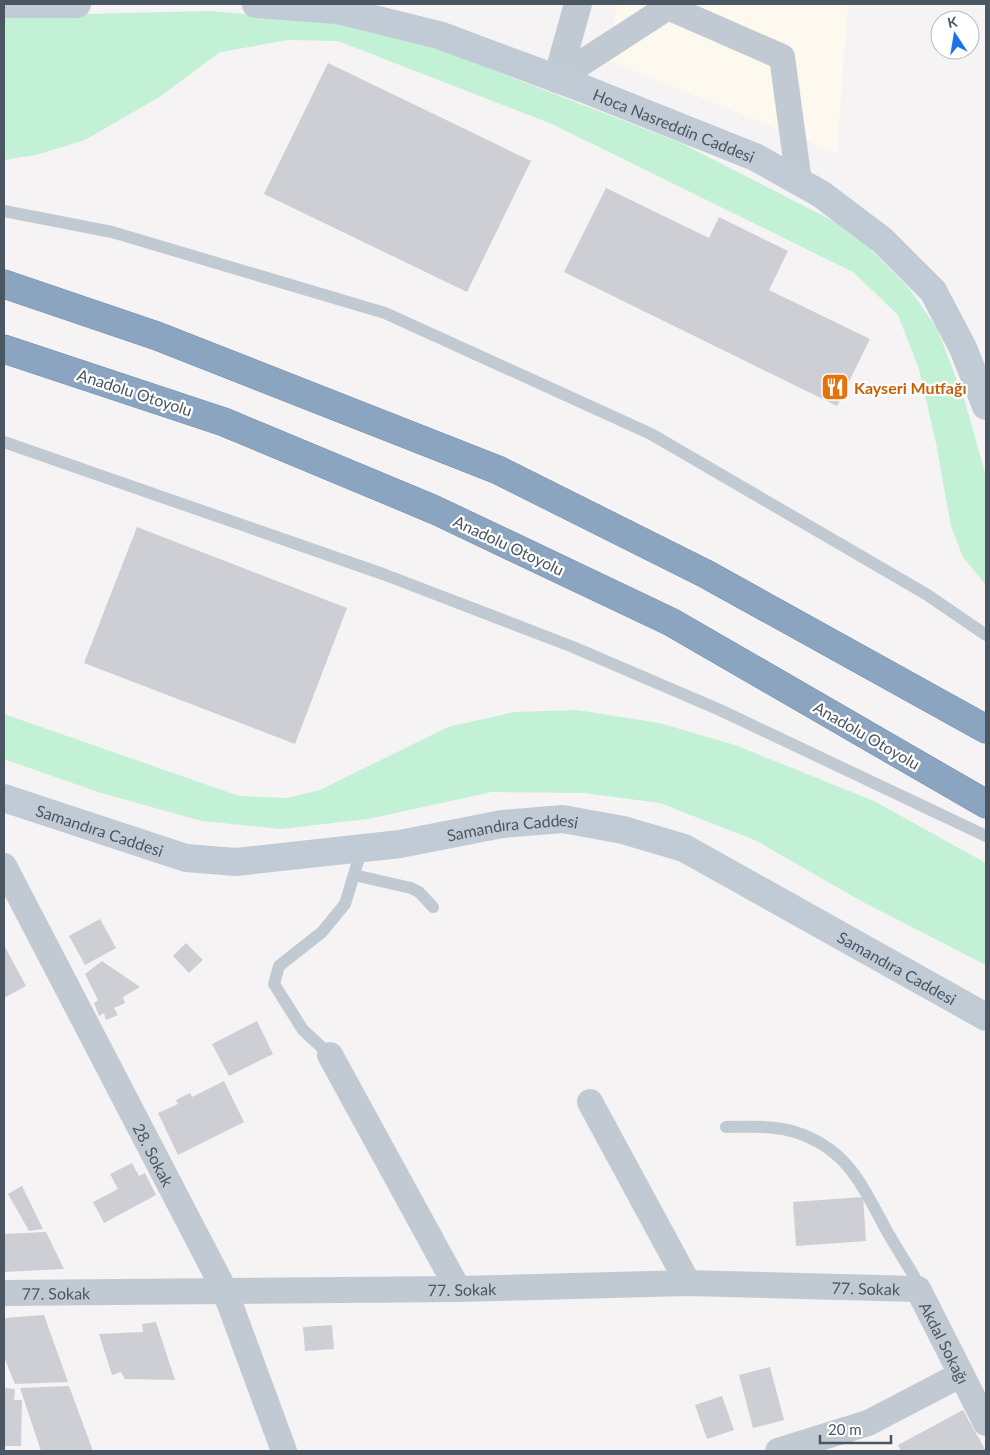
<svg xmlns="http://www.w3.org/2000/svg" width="990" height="1455" font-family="Lato,sans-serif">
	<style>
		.commercial { fill: #fdf9ef }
		.green { fill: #c3f1d5 }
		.building { fill: #cdcfd5 }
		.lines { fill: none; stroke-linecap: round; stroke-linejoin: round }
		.motorway-casing { stroke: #7690ad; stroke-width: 29 }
		.service { stroke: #c1cad2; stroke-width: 12 }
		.minor { stroke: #c1cad2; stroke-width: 26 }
		.tertiary { stroke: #c1cad2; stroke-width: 28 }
		.secondary { stroke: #c1cbd6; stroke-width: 28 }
		.motorway { stroke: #8ba5c1; stroke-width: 28 }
		.labels { text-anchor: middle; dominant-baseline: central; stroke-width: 4.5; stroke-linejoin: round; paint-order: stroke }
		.street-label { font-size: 16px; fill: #4a5661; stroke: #fff }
		.food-label { font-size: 16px; font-weight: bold; fill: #c56008; stroke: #fff; text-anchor: start }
	</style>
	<rect width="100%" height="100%" fill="#f5f3f3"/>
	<path class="commercial" d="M 618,4 L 848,4 L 837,153 L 607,60 Z"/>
	<path class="green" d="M 210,11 L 332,21 L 431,46 L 681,143 L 851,230 L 908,287 L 937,328 L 965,402 L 986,476 L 986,585 L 963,557 L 951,526 L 936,443 L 919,369 L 898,315 L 853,272 L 552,124 L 338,41 L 288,40 L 220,52 L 161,96 L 85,140 L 36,155 L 4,160 L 4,16 Z
		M 577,710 L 659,723 L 735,745 L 874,801 L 986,863 L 986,965 L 861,901 L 757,841 L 660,803 L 584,793 L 492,792 L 368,819 L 281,829 L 202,821 L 98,792 L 4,759 L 4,714 L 239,796 L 287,798 L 320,790 L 448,727 L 515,712 Z"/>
	<path class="building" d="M 328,63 L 531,161 L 467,292 L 264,194 Z
		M 606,188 L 709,238 L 719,217 L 788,251 L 769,290 L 870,339 L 837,406 L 564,272 Z
		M 137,527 L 347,608 L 295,744 L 84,663 Z
		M 100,919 L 116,948 L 85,965 L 69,936 Z
		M 186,943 L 203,960 L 189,973 L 173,956 Z
		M 4,945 L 26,986 L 4,998 Z
		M 102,961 L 140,987 L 123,997 L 125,1003 L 114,1008 L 118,1015 L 106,1020 L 104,1013 L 99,1016 L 94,1003 L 98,1000 L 85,974 Z
		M 257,1021 L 273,1054 L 229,1076 L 212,1044 Z
		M 224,1081 L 244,1122 L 178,1155 L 158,1113 L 178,1104 L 176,1100 L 190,1093 L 192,1097 Z
		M 132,1163 L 139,1176 L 145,1173 L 156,1195 L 104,1223 L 93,1202 L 118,1189 L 110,1174 Z
		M 22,1186 L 43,1229 L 29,1231 L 8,1194 Z
		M 863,1197 L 866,1241 L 796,1246 L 793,1202 Z
		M 46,1232 L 64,1269 L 4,1272 L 4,1234 Z
		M 44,1315 L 68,1382 L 15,1384 L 4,1357 L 4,1318 Z
		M 156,1322 L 175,1380 L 125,1379 L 121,1372 L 112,1375 L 99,1334 L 143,1332 L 142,1324 Z
		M 332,1325 L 334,1349 L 305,1351 L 303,1327 Z
		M 770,1367 L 784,1420 L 753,1428 L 739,1375 Z
		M 69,1386 L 93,1451 L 41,1451 L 20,1388 Z
		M 4,1388 L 15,1389 L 14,1400 L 22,1400 L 21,1446 L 4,1446 Z
		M 722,1396 L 734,1430 L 707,1439 L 695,1405 Z
		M 963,1410 L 986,1451 L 901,1451 L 898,1445 Z"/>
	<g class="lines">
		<g class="motorway-casing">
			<path id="motorway" d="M 4,284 L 157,336 L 498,470 L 706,574 L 986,729
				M 4,349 L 224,422 L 435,510 L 671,622 L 986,804"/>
		</g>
		<path class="service" d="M 4,211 L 112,232 L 385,313 L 651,434 L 926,594 L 986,635
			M 4,442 L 383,574 L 573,647 L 720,710 L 986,836
			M 354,875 L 411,888 L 419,892 L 433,907
			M 330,1055 L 303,1030 L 274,984 L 279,966 L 322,932 L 345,904 L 362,848
			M 726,1127 C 749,1127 773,1125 795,1132 C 849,1149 863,1188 888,1233 C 896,1247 905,1261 914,1276 L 918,1289"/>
		<g class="minor">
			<path d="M 557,79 L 668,7 L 782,57 L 799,182"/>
			<path id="s1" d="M 4,866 L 225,1291 L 284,1451"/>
			<path d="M 330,1055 L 458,1289"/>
			<path d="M 590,1102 L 688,1283"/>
			<path id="s2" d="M 4,1293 L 458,1289 L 688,1283 L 918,1289 L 986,1423"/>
			<path d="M 778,1451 L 868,1423 L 960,1375"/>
		</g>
		<path class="tertiary" d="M 557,79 L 578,4"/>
		<g class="secondary">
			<path d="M 4,4 L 77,4"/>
			<path id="s3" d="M 256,4 L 337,10 L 439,35 L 582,88 L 755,157 L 821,194 L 882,240 L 933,291 L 963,348 L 986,406"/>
			<path id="s4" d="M 4,798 L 186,858 L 236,862 L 400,844 L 502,824 L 563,819 L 623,830 L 684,848 L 986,1017"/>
		</g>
		<use href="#motorway" class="motorway"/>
	</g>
	<defs>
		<g id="restaurant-square" transform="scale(1.4375)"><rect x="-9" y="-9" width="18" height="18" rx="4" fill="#e8710a" stroke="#fff"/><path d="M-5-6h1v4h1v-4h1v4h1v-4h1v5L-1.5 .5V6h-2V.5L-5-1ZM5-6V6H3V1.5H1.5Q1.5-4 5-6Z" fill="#fff"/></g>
	</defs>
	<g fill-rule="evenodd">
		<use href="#restaurant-square" x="835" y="387"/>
	</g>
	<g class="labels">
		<g class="street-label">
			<text stroke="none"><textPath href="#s3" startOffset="438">Hoca Nasreddin Caddesi</textPath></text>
			<text transform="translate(135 392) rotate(18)">Anadolu Otoyolu</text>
			<text transform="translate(509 545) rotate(25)">Anadolu Otoyolu</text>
			<text transform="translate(867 735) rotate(30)">Anadolu Otoyolu</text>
			<text stroke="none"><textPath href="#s4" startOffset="101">Samandıra Caddesi</textPath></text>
			<text stroke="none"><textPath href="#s4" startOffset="521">Samandıra Caddesi</textPath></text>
			<text stroke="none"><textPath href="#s4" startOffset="941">Samandıra Caddesi</textPath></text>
			<text stroke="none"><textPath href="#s1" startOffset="325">28. Sokak</textPath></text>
			<text stroke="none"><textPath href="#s2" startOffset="458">77. Sokak</textPath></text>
			<text stroke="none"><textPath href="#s2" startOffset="862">77. Sokak</textPath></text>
			<text stroke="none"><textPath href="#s2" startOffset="52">77. Sokak</textPath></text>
			<text stroke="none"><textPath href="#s2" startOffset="974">Akdal Sokağı</textPath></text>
		</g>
		<g class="food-label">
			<text x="854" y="387">Kayseri Mutfağı</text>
		</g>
	</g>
	<rect width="990" height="1455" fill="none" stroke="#4a5661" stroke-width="10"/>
	<g transform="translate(955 35) rotate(348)"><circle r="24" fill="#ffffff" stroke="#b7bbc0"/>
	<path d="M0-4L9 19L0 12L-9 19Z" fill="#1a73e8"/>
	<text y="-8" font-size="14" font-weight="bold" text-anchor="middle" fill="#4a5661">K</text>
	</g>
	<path d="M820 1435v8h71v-8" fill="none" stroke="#4a5661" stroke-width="2.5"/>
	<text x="828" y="1435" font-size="15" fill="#4a5661" stroke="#ffffff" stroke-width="4" paint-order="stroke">20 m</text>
</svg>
